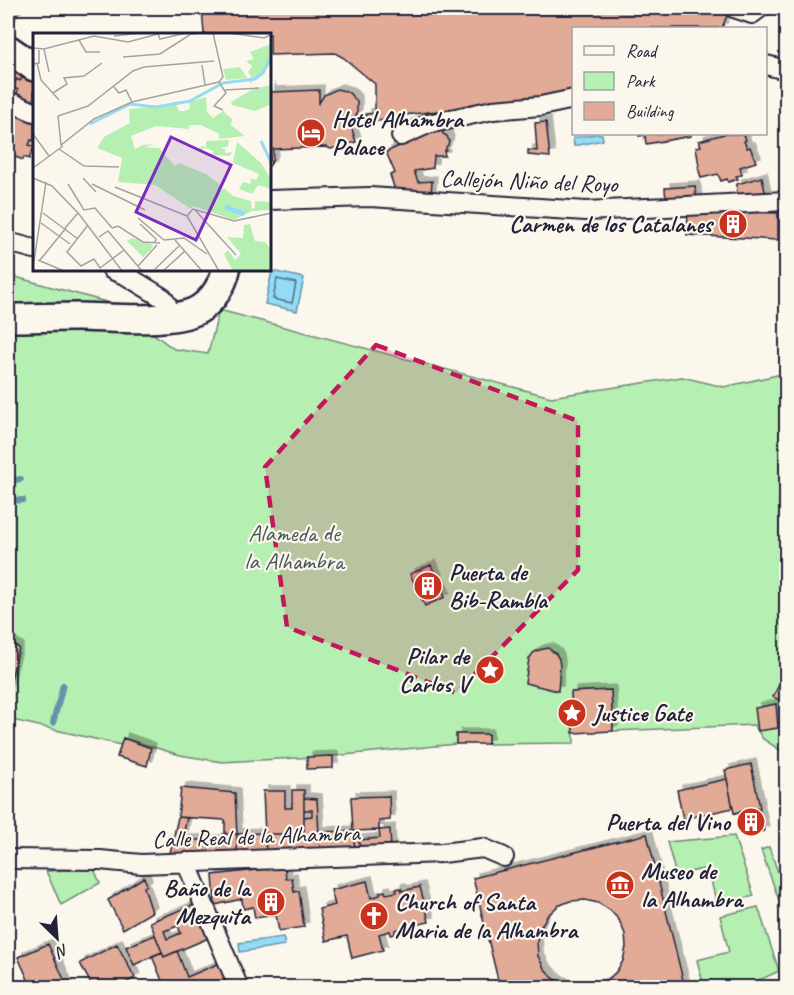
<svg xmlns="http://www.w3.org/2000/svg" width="794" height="995" font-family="Caveat,sans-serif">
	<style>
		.green { fill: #b6efb2; stroke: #6c8876; stroke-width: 1.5 }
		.water { fill: #94dcf5; stroke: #6692ab; stroke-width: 1.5 }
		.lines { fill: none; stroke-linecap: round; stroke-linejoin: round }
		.shore { stroke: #506c85; stroke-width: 1.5 }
		.stream { stroke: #6692ab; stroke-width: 6 }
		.building { fill: #e1ab97; stroke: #22223b; stroke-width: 1.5; fill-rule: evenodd; filter: url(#shadow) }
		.street-casing { stroke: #22223b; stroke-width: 22 }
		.secondary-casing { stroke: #22223b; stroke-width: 32 }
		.street { stroke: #fbf7ec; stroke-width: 18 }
		.secondary { stroke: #fbf7ec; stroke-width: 27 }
		.marked { fill: #c2185b; fill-opacity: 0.2; stroke: #c2185b; stroke-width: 4.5; stroke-dasharray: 12 8; stroke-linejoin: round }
		.labels { text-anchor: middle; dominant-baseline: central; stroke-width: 4.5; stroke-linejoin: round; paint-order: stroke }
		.poi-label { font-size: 24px; font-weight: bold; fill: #22223b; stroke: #fbf7ec; text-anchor: start }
		.street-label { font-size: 24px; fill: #22223b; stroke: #fbf7ec }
		.park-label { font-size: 24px; fill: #475559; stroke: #fbf7ec }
		.inset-river { fill: none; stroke: #94dcf5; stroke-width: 3 }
		.inset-road { fill: none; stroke: #a4a2a5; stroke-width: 1.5 }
		.view { fill: #7b2cbf; fill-opacity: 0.15; stroke: #7b2cbf; stroke-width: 3 }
		.inset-edge { fill: none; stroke: #22223b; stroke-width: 3 }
	</style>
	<defs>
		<filter id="shadow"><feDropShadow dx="5" dy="-5" stdDeviation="0" flood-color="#0004"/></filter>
	</defs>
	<rect width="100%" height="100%" fill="#fbf7ec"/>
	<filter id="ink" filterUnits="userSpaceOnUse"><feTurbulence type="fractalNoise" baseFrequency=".0167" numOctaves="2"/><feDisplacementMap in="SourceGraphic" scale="12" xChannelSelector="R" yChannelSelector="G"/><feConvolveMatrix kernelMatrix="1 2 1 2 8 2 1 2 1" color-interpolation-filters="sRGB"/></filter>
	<g filter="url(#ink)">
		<path class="green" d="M 8,275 L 110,303 L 139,305 L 138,307 L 8,308 Z
			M 219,310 L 551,397 L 682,377 L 724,387 L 786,373 L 786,754 L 763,739 L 754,725 L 613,731 L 611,690 L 572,692 L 574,743 L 488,744 L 488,734 L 457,734 L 456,744 L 333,756 L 222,762 L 180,755 L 123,738 L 121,745 L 8,719 L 8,690 L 19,648 L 8,641 L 8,329 L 147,329 L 174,349 L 208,354 Z
			M 734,836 L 754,896 L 717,905 L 708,868 L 676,875 L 667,842 Z
			M 769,847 L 786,895 L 786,920 L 761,850 Z
			M 94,869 L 100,883 L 61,905 L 46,871 Z
			M 758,907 L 779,971 L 744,987 L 704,987 L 697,960 L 729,952 L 720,916 Z"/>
		<path class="water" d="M 595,134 L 602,134 L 603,140 L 574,146 L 573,138 Z
			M 272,271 L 304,278 L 297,311 L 265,304 Z
			M 283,937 L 285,945 L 240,952 L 239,943 Z"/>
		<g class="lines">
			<path class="shore" d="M 277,279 L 296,283 L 292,303 L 273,299 Z"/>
			<path class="stream" d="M 8,481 L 21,479
				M 8,501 L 23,500
				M 53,723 L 63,685"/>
		</g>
		<path class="building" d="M 202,8 L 730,8 L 722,28 L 574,28 L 574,93 L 554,97 L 388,117 L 388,120 L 366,122 L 366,114 L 375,113 L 375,84 L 344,58 L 335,53 L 270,55 L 270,34 L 204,34 Z
			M 783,8 L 786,8 L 786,19 L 783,21 L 778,11 Z
			M 8,10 L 16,16 L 8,28 Z
			M 8,60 L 25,73 L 20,81 L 17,79 L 13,86 L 8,82 Z
			M 25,73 L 34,79 L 34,103 L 16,96 L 18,90 L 12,87 L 17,79 L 20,81 Z
			M 270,89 L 272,92 L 319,90 L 319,103 L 324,95 L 337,89 L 348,92 L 357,101 L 357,114 L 350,123 L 356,142 L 331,149 L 326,147 L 273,149 L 273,160 L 270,165 Z
			M 8,107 L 34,117 L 34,141 L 31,140 L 29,145 L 34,147 L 29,159 L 24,157 L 23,160 L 8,154 Z
			M 546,122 L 550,157 L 528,155 L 528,150 L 537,151 L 535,123 Z
			M 442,129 L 443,134 L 447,136 L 449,141 L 448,145 L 446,147 L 446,150 L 444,151 L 445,156 L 434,156 L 433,168 L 414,171 L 418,182 L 432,181 L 431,196 L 395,190 L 390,175 L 395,173 L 386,152 L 404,144 Z
			M 639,134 L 691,134 L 691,136 L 646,144 L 645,135 L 639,136 Z
			M 724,134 L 744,134 L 746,140 L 744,141 L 747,148 L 750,147 L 756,162 L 740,167 L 742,175 L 736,176 L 738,179 L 728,182 L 727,179 L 721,181 L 718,174 L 701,178 L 698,167 L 699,166 L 696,147 L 701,146 L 699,141 Z
			M 762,177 L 766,196 L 736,198 L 737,184 Z
			M 695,186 L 697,201 L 666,202 L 665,188 Z
			M 688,211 L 778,213 L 778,240 L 687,235 Z
			M 431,565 L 445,597 L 425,606 L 410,574 Z
			M 8,641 L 19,648 L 8,690 Z
			M 548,648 L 556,654 L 559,659 L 560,667 L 558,691 L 525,683 L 529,659 L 533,653 L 539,650 Z
			M 782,679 L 786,682 L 786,703 L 773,697 Z
			M 611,690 L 613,731 L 573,733 L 571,692 Z
			M 776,704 L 778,728 L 758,731 L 755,708 Z
			M 456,734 L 488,734 L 488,744 L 456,744 Z
			M 123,738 L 151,748 L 147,766 L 117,757 Z
			M 333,756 L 333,768 L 307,769 L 307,757 Z
			M 751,764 L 760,808 L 734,813 L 725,770 Z
			M 727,779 L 733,808 L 683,819 L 677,790 Z
			M 181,788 L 235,793 L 237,834 L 225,834 L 225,820 L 178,817 Z
			M 292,790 L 304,790 L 304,834 L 265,834 L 263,791 L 285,791 L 285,808 L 292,808 Z
			M 389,796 L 390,820 L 379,821 L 379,830 L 353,831 L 351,797 Z
			M 304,798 L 317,799 L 320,852 L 266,854 L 265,834 L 304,834 L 304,817 L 312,816 L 312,810 L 304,810 Z
			M 759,808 L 764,831 L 743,836 L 738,812 Z
			M 178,817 L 187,818 L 182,840 L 223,840 L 223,834 L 237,834 L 237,855 L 202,855 L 202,853 L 170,853 Z
			M 390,829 L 391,850 L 360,851 L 359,840 L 380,838 L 379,830 Z
			M 353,831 L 355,851 L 320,852 L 319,832 Z
			M 265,833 L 266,854 L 237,855 L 237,834 Z
			M 647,834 L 685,988 L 588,988 L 605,982 L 616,972 L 623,961 L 626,947 L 625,934 L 619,920 L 610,910 L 598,903 L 585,900 L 570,901 L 558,906 L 547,916 L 540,928 L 537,941 L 538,956 L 544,968 L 553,978 L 565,985 L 574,988 L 500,988 L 473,878 Z
			M 354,840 L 359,840 L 360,851 L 355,851 Z
			M 273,868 L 285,868 L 286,879 L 292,878 L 294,892 L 299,891 L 304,927 L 279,931 L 276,915 L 255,918 L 253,907 L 243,909 L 242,899 L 215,905 L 213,875 Z
			M 144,877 L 147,885 L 144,887 L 152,912 L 123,929 L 108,900 Z
			M 367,881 L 371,898 L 380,895 L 380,892 L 385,891 L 386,894 L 397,892 L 396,889 L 401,888 L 402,891 L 420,887 L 429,922 L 410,926 L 411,930 L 407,932 L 406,927 L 395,930 L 395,934 L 391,935 L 390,931 L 379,934 L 383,950 L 352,958 L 347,936 L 326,941 L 319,909 L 335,905 L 331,890 Z
			M 196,904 L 211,937 L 164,957 L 150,922 ZM 178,926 L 181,933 L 167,939 L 164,931 Z
			M 155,935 L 162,952 L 134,965 L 126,947 Z
			M 48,944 L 68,988 L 22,988 L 30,984 L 18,957 Z
			M 117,944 L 135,978 L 117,988 L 93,988 L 80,963 Z
			M 177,951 L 187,977 L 222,962 L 231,988 L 165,988 L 152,956 L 162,952 L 164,957 Z"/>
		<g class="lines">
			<g class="street-casing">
				<path id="street" d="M 734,8 L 752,14 L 760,8
					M 766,65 L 786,70
					M 8,101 L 34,112
					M 401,136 L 428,124 L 493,110 L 541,106 L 574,99
					M 270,200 L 370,197 L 586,211 L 786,201
					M 8,242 L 34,249
					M 112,270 L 127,276 L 163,298 L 167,304 L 169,317
					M 8,859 L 100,860 L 141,864 L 442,853 L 483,848 L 504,857
					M 186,862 L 239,988"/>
			</g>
			<g class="secondary-casing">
				<path id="secondary" d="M 8,49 L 34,67
					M 8,318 C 31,318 54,317 77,317 C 108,317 177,325 201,308 C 213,300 223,284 226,270"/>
			</g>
			<use href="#street" class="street"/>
			<use href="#secondary" class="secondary"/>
		</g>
	</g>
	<path class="marked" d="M 376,345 L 578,421 L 578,570 L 456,693 L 287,627 L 265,467 Z"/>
	<defs>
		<g id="hotel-disc" transform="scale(1.5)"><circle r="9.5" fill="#c8321e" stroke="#fbf7ec"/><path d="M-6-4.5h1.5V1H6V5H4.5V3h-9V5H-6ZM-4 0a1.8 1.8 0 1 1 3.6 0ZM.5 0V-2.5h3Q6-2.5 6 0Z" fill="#fff"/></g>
		<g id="building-disc" transform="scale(1.5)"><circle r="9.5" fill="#c8321e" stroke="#fbf7ec"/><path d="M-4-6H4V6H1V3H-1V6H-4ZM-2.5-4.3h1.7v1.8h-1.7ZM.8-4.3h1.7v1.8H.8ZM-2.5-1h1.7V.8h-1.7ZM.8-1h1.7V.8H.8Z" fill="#fff"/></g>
		<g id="sight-disc" transform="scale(1.5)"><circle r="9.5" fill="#c8321e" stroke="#fbf7ec"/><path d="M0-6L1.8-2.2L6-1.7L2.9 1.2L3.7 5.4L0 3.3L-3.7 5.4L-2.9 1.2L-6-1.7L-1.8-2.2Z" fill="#fff"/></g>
		<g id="museum-disc" transform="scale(1.5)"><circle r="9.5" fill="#c8321e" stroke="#fbf7ec"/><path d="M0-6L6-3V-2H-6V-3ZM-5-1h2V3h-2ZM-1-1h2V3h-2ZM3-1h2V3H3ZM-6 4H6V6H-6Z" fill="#fff"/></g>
		<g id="church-disc" transform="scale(1.5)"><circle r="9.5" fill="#c8321e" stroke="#fbf7ec"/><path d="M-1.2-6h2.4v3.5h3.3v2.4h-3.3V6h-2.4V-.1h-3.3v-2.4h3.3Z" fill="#fff"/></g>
	</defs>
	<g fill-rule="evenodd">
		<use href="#hotel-disc" x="311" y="133"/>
		<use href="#building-disc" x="733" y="224"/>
		<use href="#building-disc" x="428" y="586"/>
		<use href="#sight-disc" x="490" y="670"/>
		<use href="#sight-disc" x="572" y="713"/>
		<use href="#building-disc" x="751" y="822"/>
		<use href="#museum-disc" x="620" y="885"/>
		<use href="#building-disc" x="271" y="902"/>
		<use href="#church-disc" x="374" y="916"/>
	</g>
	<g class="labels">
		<g class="poi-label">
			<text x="332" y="119">Hotel Alhambra<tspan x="332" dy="28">Palace</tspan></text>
			<text x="712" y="224" text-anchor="end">Carmen de los Catalanes</text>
			<text x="449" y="572">Puerta de<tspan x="449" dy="28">Bib-Rambla</tspan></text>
			<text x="469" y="656" text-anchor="end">Pilar de<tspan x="469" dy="28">Carlos V</tspan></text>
			<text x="593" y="713">Justice Gate</text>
			<text x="730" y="822" text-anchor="end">Puerta del Vino</text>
			<text x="641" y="871">Museo de<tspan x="641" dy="28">la Alhambra</tspan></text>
			<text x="250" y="888" text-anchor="end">Baño de la<tspan x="250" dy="28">Mezquita</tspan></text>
			<text x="395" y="902">Church of Santa<tspan x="395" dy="28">Maria de la Alhambra</tspan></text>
		</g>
		<g class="street-label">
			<text transform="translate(529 181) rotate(2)">Callejón Niño del Royo</text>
			<text transform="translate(256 836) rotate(-2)">Calle Real de la Alhambra</text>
		</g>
		<g class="park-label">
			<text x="294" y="533">Alameda de<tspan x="294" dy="28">la Alhambra</tspan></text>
		</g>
	</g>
	<g transform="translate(33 33)">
		<rect width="238" height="238" fill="#fbf7ec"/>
		<path d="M 238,11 L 238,31 L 217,51 L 218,43 L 215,39 L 219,33 L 213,28 L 221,26 L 217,19 ZM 207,34 L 214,45 L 193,47 L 190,36 ZM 238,52 L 237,78 L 236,72 L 222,78 L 199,72 L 198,69 L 220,56 ZM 173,64 L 174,79 L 180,85 L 190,78 L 199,86 L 198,92 L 212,103 L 186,106 L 186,101 L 193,104 L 168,92 L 156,92 L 156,96 L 123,93 L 98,103 L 102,116 L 110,112 L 122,111 L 111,114 L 126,115 L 142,133 L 146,130 L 173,141 L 189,153 L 186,159 L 191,155 L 200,163 L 218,168 L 219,176 L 222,175 L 222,168 L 238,169 L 238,177 L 219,178 L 201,187 L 160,173 L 158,176 L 122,152 L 85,149 L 89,125 L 64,115 L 71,104 L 97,90 L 96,76 L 143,71 L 146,78 L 151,78 L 157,76 L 156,69 ZM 196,107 L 195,113 L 187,115 L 192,116 L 192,120 L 200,119 L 196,123 L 180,122 L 180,118 L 173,115 L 167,117 L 168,113 L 173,114 L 173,108 ZM 204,109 L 228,130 L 238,146 L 238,156 L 225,152 L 219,161 L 206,156 L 210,149 L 218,151 L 217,145 L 223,147 L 226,141 L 200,130 ZM 217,191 L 222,208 L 232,209 L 238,216 L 238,238 L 200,238 L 191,221 L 195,217 L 202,227 L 208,221 L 194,204 L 210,205 L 211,192 ZM 99,205 L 119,211 L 120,214 L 110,224 L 94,208 Z" fill="#b6efb2"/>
		<path class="inset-river" d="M 57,91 L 97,71 L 123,74 L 157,68 L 190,50 L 222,46 L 230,40 L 239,21M 228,108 L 239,131M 192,173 L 212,180M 192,175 L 211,182"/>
		<path class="inset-road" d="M 180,0 L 190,44 L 186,49M 196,0 L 231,5 L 239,1M 125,1 L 127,6 L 153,0M 81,3 L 108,0M 46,7 L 53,19 L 67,19M 0,15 L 11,16 L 61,3 L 95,9 L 125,1M 11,16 L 16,39M 90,24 L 127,21 L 158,1 L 167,0M 181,28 L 111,34 L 100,38 L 55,73 L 25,83 L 28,112 L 61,86 L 99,69 L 186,49M 4,30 L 8,47 L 26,67M 0,31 L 6,30 L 6,17M 169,32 L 172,52M 186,49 L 193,60 L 181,73 L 190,77M 81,54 L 86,60 L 93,57 L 99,69M 192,57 L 226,55M 20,60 L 34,51 L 31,45 L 51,43 L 69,30M 0,101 L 16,123M 26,116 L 51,133 L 86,134M 0,135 L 30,113M 0,145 L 19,153 L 46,181 L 89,238M 50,145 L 63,159M 35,151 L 51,177 L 62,175 L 79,195M 59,151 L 112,177M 82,154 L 154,183M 162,177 L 203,222M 10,180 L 45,206M 154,183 L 160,176 L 201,188 L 239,180M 154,183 L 186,238M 105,185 L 131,207M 8,190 L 37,211M 107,191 L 123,206 L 122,210M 55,192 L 34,219 L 48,233 L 61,226 L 67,235 L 91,217M 32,195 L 45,180M 79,195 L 85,193 L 110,209 L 127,210M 66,204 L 75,198 L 109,238M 131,207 L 151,205 L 174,221M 142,207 L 169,238M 5,227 L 31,238M 7,227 L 33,195M 1,228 L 13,149M 105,233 L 124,212M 122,236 L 146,213M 130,238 L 152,218"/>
		<path class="view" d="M 138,104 L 198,132 L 163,207 L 103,179 Z"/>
		<rect width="238" height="238" class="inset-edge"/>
	</g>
	<rect width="794" height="995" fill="none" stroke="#fbf7ec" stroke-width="30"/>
	<rect x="15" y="15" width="764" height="965" fill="none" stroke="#22223b" stroke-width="2" filter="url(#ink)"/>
	<rect x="572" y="27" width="195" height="108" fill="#fbf7ec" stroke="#a4a2a5" stroke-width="1.5"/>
	<rect x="584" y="46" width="30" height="9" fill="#fbf7ec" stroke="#a4a2a5" stroke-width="1.5"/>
	<text x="626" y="57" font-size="18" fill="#22223b">Road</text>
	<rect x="584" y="72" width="30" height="18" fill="#b6efb2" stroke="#a4a2a5" stroke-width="1.5"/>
	<text x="626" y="87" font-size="18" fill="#22223b">Park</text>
	<rect x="584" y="102" width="30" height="18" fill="#e1ab97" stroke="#a4a2a5" stroke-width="1.5"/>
	<text x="626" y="117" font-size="18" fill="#22223b">Building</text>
	<g transform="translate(57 938) rotate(155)" stroke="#fbf7ec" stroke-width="4.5" paint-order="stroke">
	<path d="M0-4.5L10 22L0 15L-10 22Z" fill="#22223b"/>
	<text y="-9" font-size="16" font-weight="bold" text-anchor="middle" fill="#22223b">N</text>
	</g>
</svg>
